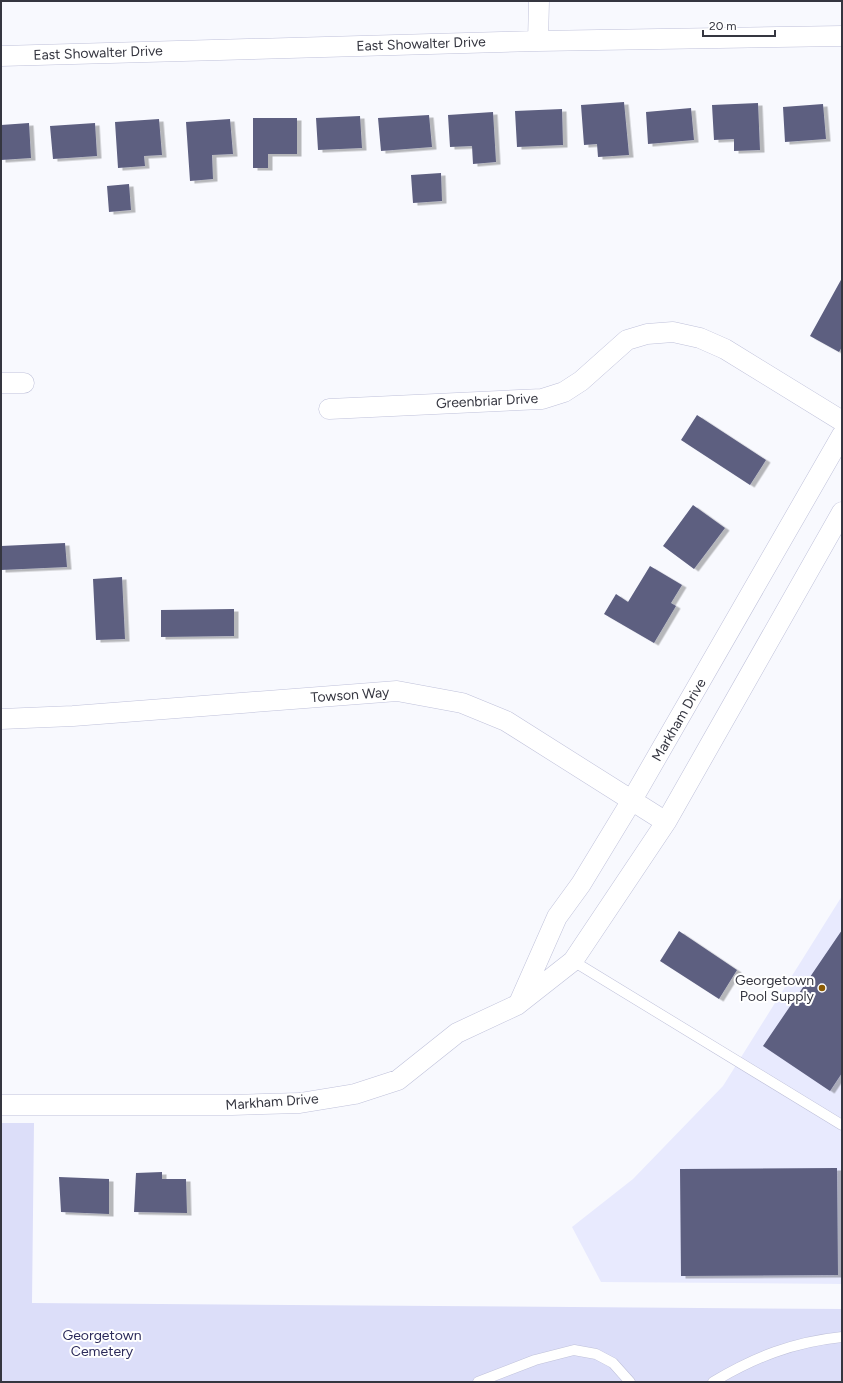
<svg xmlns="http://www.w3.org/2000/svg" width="843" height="1383" font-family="Figtree,sans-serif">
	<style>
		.built { fill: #e8eafe }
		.green { fill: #dcdef9 }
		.building { fill: #5d5f80; filter: url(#shadow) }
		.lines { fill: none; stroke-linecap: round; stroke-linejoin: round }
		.lane-casing { stroke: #bfc1da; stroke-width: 11 }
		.street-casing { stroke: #bfc1da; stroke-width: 21 }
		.lane { stroke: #fff; stroke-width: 10 }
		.street { stroke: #fff; stroke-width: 20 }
		.poi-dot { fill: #8c5b03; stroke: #fff; stroke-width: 1.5 }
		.labels { text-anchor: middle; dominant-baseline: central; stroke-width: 4; stroke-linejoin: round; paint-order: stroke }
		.street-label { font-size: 14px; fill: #353640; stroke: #fff }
		.poi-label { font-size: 14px; fill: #353640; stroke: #fff; text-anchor: end }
		.park-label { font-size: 14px; fill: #2b2a5a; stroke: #fff }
	</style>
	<defs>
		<filter id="shadow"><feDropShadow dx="4.5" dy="2.5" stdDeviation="0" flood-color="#0004"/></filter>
	</defs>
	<rect width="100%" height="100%" fill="#f8f9fe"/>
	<path class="built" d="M 842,896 L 842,1284 L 601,1282 L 572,1227 L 633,1179 L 723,1086 Z"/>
	<path class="green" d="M 1,1123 L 34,1123 L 32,1303 L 842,1309 L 842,1382 L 1,1382 Z"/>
	<path class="building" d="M 624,102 L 629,155 L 598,157 L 597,144 L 584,145 L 581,105 Z
		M 758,103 L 760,150 L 734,151 L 734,139 L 714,140 L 712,105 Z
		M 823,104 L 826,139 L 785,142 L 783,107 Z
		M 691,108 L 694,140 L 648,144 L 646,112 Z
		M 562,109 L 563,145 L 517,147 L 515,111 Z
		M 493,112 L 496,162 L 473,164 L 472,146 L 450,147 L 448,115 Z
		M 429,115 L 432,147 L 381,151 L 378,118 Z
		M 360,116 L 362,148 L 318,150 L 316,118 Z
		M 253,118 L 297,118 L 297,154 L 268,154 L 268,168 L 253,168 Z
		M 159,119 L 162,155 L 144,156 L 145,166 L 118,168 L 115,122 Z
		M 230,119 L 233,154 L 212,155 L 213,179 L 190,181 L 186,122 Z
		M 29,123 L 31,158 L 1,160 L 1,125 Z
		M 95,123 L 97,156 L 53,159 L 50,126 Z
		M 441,173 L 442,201 L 413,203 L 411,175 Z
		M 129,184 L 131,210 L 109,212 L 107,186 Z
		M 842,278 L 842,347 L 839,352 L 810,336 Z
		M 697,415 L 766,460 L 750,485 L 681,440 Z
		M 693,505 L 725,528 L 694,569 L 663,546 Z
		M 65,543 L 67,567 L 1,570 L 1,546 Z
		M 650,566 L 682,585 L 671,603 L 676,606 L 654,643 L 604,614 L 616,594 L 628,602 Z
		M 122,577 L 125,639 L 96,640 L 93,579 Z
		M 234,609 L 234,636 L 161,637 L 161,610 Z
		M 842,930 L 842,1073 L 830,1091 L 763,1046 Z
		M 679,931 L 737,970 L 719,999 L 660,961 Z
		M 837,1168 L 838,1275 L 681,1276 L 680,1169 Z
		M 162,1172 L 162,1179 L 186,1179 L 187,1213 L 134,1212 L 136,1173 Z
		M 59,1177 L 109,1179 L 109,1214 L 61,1212 Z"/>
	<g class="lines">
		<g class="lane-casing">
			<path id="lane" d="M 573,961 L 842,1125
				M 478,1382 L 535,1360 L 574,1350 L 596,1354 L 613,1363 L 630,1382
				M 713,1382 C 755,1357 793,1342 842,1337"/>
		</g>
		<g class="street-casing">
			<path id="street" d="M 538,41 L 539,1
				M 1,56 L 538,41 L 842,36
				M 1,383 L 24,383
				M 329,409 L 542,399 L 564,392 L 581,381 L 627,340 L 647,334 L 673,332 L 700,338 L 725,349 L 842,421
				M 1,719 L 73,716 L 397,691 L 462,703 L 506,721 L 666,822
				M 519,1003 L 557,917 L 581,884 L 632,800 L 842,435
				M 1,1105 L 232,1105 L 300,1103 L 355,1094 L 398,1080 L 457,1033 L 517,1005 L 573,961 L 666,822 L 842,512"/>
		</g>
		<use href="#lane" class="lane"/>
		<use href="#street" class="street"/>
	</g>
	<circle class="poi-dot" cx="822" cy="988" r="4"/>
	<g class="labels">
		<g class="street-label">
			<text transform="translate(421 44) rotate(-2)">East Showalter Drive</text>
			<text transform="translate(98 53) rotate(-2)">East Showalter Drive</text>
			<text transform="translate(487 401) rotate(-3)">Greenbriar Drive</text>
			<text transform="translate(350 695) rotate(-4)">Towson Way</text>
			<text transform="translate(679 720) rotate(-60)">Markham Drive</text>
			<text transform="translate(272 1102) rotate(-4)">Markham Drive</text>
		</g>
		<g class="poi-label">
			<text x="814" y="980">Georgetown<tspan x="814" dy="16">Pool Supply</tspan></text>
		</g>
		<g class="park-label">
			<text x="102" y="1335">Georgetown<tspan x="102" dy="16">Cemetery</tspan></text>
		</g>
	</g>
	<rect width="843" height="1383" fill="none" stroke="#353640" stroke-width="4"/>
	<path d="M703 30v6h72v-6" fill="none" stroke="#353640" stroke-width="2"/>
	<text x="709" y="30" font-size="12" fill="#353640" stroke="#ffffff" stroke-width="3" paint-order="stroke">20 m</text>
</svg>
